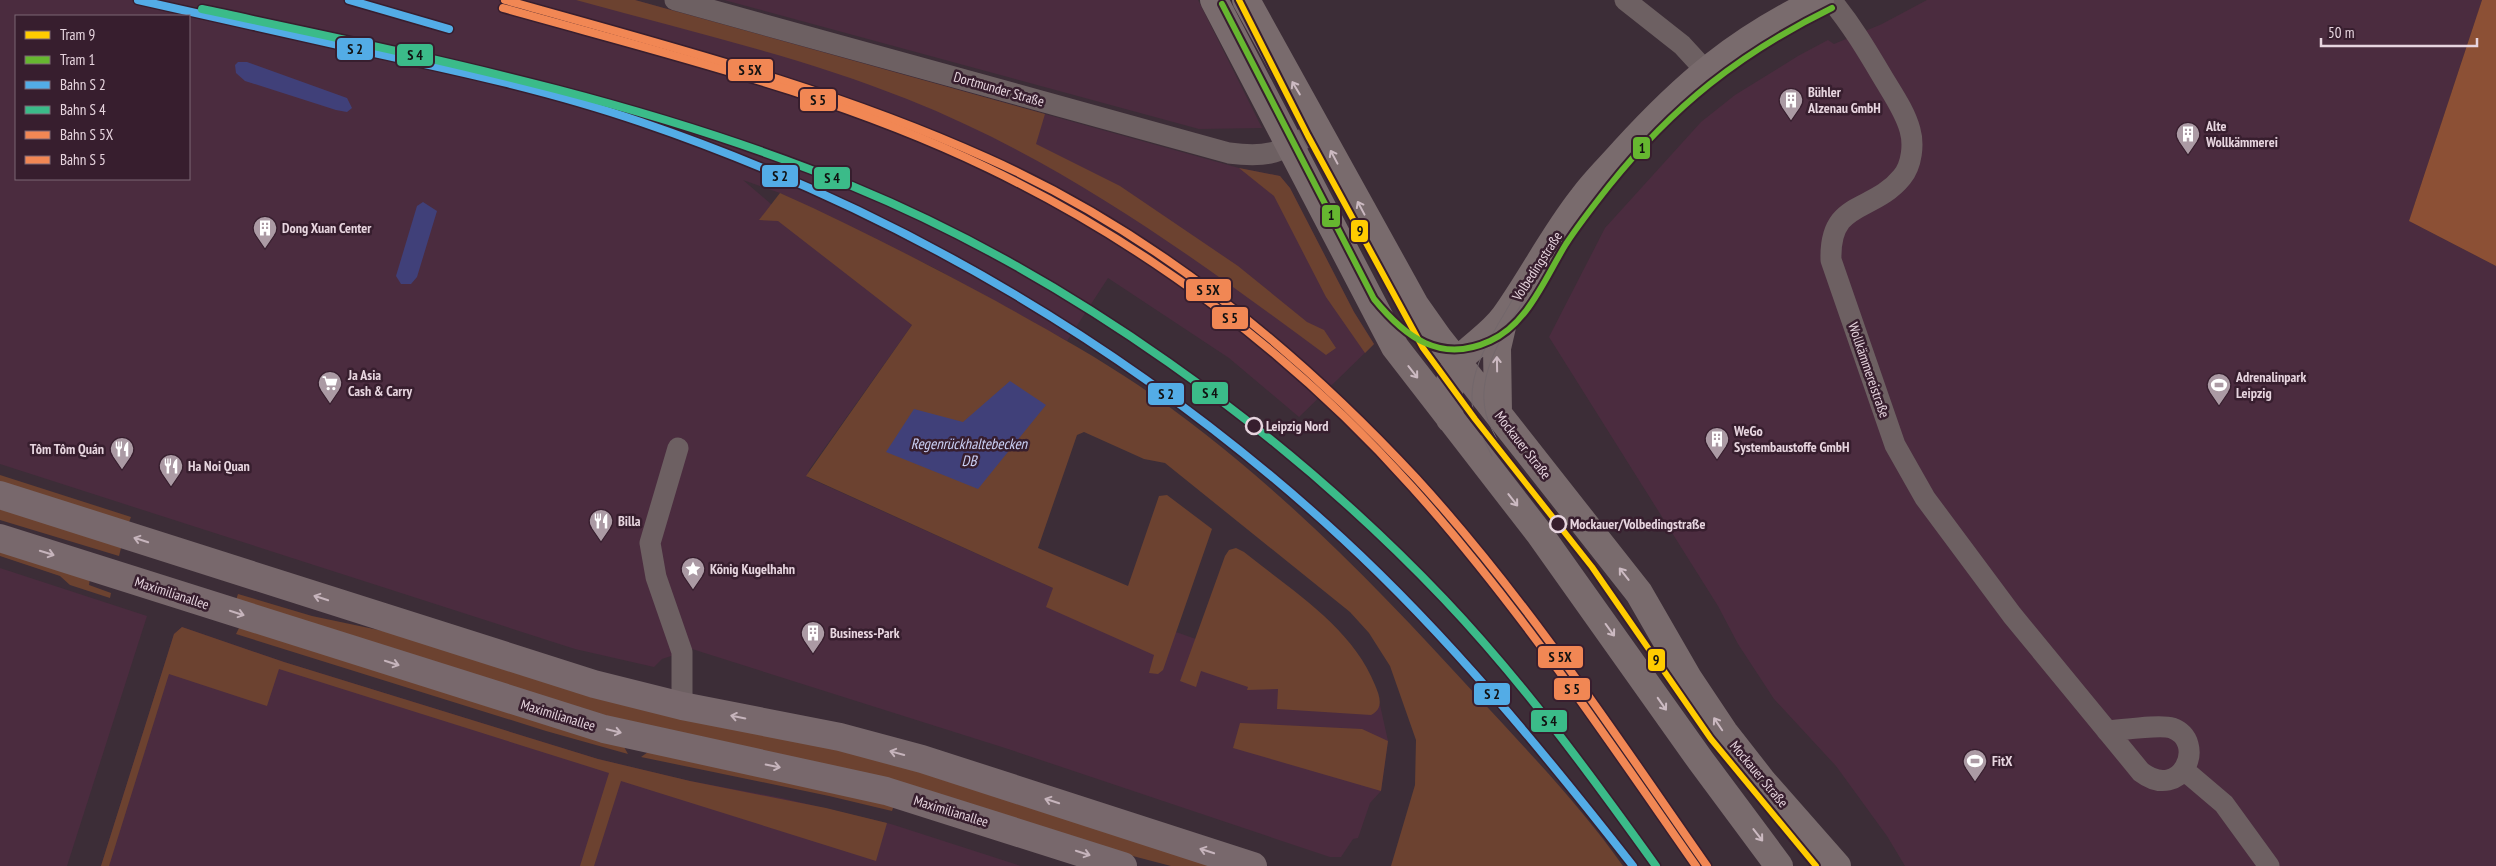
<svg xmlns="http://www.w3.org/2000/svg" width="2496" height="866" font-family="'PT Sans Narrow',sans-serif">
	<style>
		.built { fill: #4b2c3f; fill-rule: evenodd }
		.green { fill: #6c4230 }
		.forest { fill: #8c5035 }
		.water { fill: #404079 }
		.lines { fill: none; stroke-linecap: round; stroke-linejoin: round }
		.street { stroke: #6d6062; stroke-width: 21 }
		.secondary { stroke: #796b6d; stroke-width: 28 }
		.primary { stroke: #78686c; stroke-width: 28 }
		.tram { stroke: #72676b; stroke-width: 1 }
		.rail-1-casing { stroke: #371e2e; stroke-width: 11 }
		.rail-2-casing { stroke: #371e2e; stroke-width: 11 }
		.rail-3-casing { stroke: #371e2e; stroke-width: 11 }
		.rail-4-casing { stroke: #371e2e; stroke-width: 11 }
		.rail-1 { stroke: #53ace6; stroke-width: 8 }
		.rail-2 { stroke: #3bbb89; stroke-width: 8 }
		.rail-3 { stroke: #f18754; stroke-width: 8 }
		.rail-4 { stroke: #f18754; stroke-width: 8 }
		.tram-1-casing { stroke: #371e2e; stroke-width: 10 }
		.tram-2-casing { stroke: #371e2e; stroke-width: 10 }
		.tram-1 { stroke: #fc0; stroke-width: 6 }
		.tram-2 { stroke: #66b730; stroke-width: 6 }
		.oneway { stroke: #ccbac2 }
		.oneway2 { stroke: #c6b4bc }
		.stop-dot { fill: #371e2e; stroke: #e7d5df; stroke-width: 2.5 }
		.labels { text-anchor: middle; dominant-baseline: central; stroke-width: 5; stroke-linejoin: round; paint-order: stroke }
		.street-label { font-size: 14px; fill: #e7d5df; stroke: #371e2e }
		.poi-label { font-size: 14px; font-weight: bold; fill: #e7d5df; stroke: #371e2e; text-anchor: start }
		.stop-label { font-size: 14px; font-weight: bold; fill: #e7d5df; stroke: #371e2e; text-anchor: start }
		.water-label { font-size: 15px; font-style: italic; fill: #cbd0f5; stroke: #371e2e }
		.line-badge { stroke: #371e2e; stroke-width: 2 }
		.pale-badge-label { font-size: 14px; text-anchor: middle; font-weight: bold; fill: #111 }
	</style>
	<rect width="100%" height="100%" fill="#3c2d37"/>
	<path class="built" d="M 0,0 L 635,0 L 1239,168 L 1280,176 L 1290,188 L 1354,312 L 1374,344 L 1299,417 L 1229,358 L 1108,278 L 1067,341 L 934,268 L 780,193 L 743,180 L 912,325 L 809,470 L 807,477 L 1053,588 L 1380,705 L 1388,741 L 1381,791 L 1370,803 L 1358,838 L 1353,839 L 1341,857 L 1330,857 L 1005,748 L 692,649 L 662,659 L 654,667 L 575,649 L 0,464 ZM 16,16 L 189,16 L 189,179 L 16,179 Z
		M 724,0 L 1198,0 L 1262,128 L 1199,129 Z
		M 1927,0 L 2482,0 L 2409,221 L 2496,266 L 2496,866 L 1905,866 L 1887,836 L 1836,766 L 1774,699 L 1738,644 L 1718,606 L 1549,337 L 1605,228 L 1701,122 L 1735,95 L 1798,56 L 1828,40 L 1834,44 L 1882,24 Z
		M 0,568 L 147,616 L 67,866 L 0,866 Z
		M 182,627 L 284,662 L 598,759 L 690,781 L 782,798 L 891,824 L 1021,866 L 101,866 L 174,634 Z"/>
	<path class="green" d="M 576,0 L 635,0 L 1045,114 L 1036,144 L 1120,186 L 1238,266 L 1307,322 L 1324,330 L 1336,348 L 1326,355 C 1192,256 1063,161 907,99 C 800,56 687,31 576,0 Z
		M 1239,168 L 1280,176 L 1290,188 L 1354,312 L 1374,344 L 1365,353 L 1326,297 L 1274,196 Z
		M 780,193 C 854,226 925,263 996,301 C 1044,328 1092,354 1138,385 C 1265,471 1373,582 1476,695 C 1527,750 1580,805 1623,866 L 1391,866 L 1415,785 L 1416,740 L 1390,666 L 1369,633 L 1350,612 L 1165,463 L 1144,459 L 1084,432 L 1077,435 L 1038,548 L 1128,586 L 1159,496 L 1167,495 L 1212,529 L 1163,670 L 1158,674 L 1149,673 L 1154,655 L 1046,607 L 1053,588 L 806,476 L 912,325 L 778,221 L 759,220 Z
		M 0,475 L 131,517 L 128,525 L 0,484 Z
		M 0,505 L 122,544 L 119,556 L 0,520 Z
		M 1236,548 L 1244,552 C 1291,590 1352,627 1375,685 C 1380,697 1384,708 1371,715 L 1277,709 L 1278,689 L 1247,690 L 1248,687 L 1201,671 L 1196,687 L 1180,681 L 1225,556 L 1229,550 Z
		M 0,549 L 90,578 L 89,585 L 111,593 L 110,598 L 70,585 L 60,576 L 0,556 Z
		M 238,594 L 312,616 L 388,632 L 869,756 L 1214,866 L 1171,866 L 606,718 L 236,600 Z
		M 241,624 L 623,745 L 628,754 L 546,731 L 236,634 Z
		M 182,627 L 284,662 L 598,759 L 690,781 L 826,808 L 887,823 L 876,861 L 621,781 L 594,866 L 580,866 L 609,773 L 279,669 L 267,706 L 169,674 L 109,866 L 101,866 L 174,634 Z
		M 1240,723 L 1362,729 L 1388,741 L 1381,791 L 1233,748 Z
		M 648,752 L 894,805 L 892,811 L 829,796 L 641,757 Z"/>
	<path class="forest" d="M 2482,0 L 2496,0 L 2496,266 L 2409,221 Z"/>
	<path class="water" d="M 238,62 L 247,62 L 347,98 L 352,108 L 347,112 L 336,110 L 245,81 L 236,73 L 235,65 Z
		M 423,202 L 437,211 L 417,277 L 411,284 L 401,284 L 396,276 L 417,206 Z
		M 1010,381 L 1046,405 L 978,489 L 886,452 L 914,409 L 963,422 Z"/>
	<g class="lines">
		<path class="street" d="M 675,0 L 1229,153 C 1274,159 1281,150 1320,130
			M 1625,0 L 1682,45 L 1705,70
			M 1831,0 C 1851,24 1866,49 1882,76 C 1892,93 1905,111 1910,130 C 1914,144 1912,165 1902,177 C 1872,214 1829,199 1831,260 L 1895,445 L 1925,498 L 2012,615 L 2141,772 C 2182,803 2208,741 2172,728 C 2160,724 2122,730 2107,731
			M 678,448 L 650,543 L 656,577 L 682,652 L 682,706
			M 2184,770 L 2224,804 L 2269,866"/>
		<path class="secondary" d="M 1214,0 L 1395,347 L 1539,533 L 1701,761 L 1779,866
			M 1246,0 L 1415,305 L 1439,339 L 1639,593 L 1688,678 L 1724,732 L 1763,782 L 1837,866
			M 1498,413 L 1497,348 L 1504,318
			M 1450,419 C 1449,402 1446,374 1459,360 C 1473,345 1492,334 1505,316 C 1532,278 1553,236 1582,199 C 1594,182 1610,167 1624,151 C 1685,84 1738,39 1820,0"/>
		<path class="primary" d="M 0,495 L 594,684 L 682,706 L 840,737 L 922,759 L 1253,866
			M 0,538 L 604,729 L 886,791 L 1123,866"/>
		<path class="tram" d="M 1492,456 C 1486,444 1480,433 1476,421 C 1460,376 1495,332 1515,295
			M 1505,456 C 1499,442 1490,428 1486,414 C 1476,374 1503,335 1522,303"/>
		<g class="rail-1-casing">
			<path id="rail-1" d="M 138,0 C 214,17 289,34 365,51 C 458,71 551,91 641,122 C 902,211 1141,353 1343,539 C 1450,638 1543,751 1633,866
				M 349,0 L 449,29"/>
		</g>
		<g class="rail-2-casing">
			<path id="rail-2" d="M 202,9 C 421,56 644,100 852,186 C 1068,275 1283,430 1444,599 C 1522,681 1590,774 1656,866"/>
		</g>
		<g class="rail-3-casing">
			<path id="rail-3" d="M 505,0 C 668,46 832,88 987,158 C 1151,231 1295,348 1416,478 C 1525,597 1615,734 1707,866"/>
		</g>
		<g class="rail-4-casing">
			<path id="rail-4" d="M 503,8 C 666,54 835,94 988,168 C 1148,245 1294,355 1412,487 C 1518,605 1606,737 1696,866"/>
		</g>
		<use href="#rail-1" class="rail-1"/>
		<use href="#rail-2" class="rail-2"/>
		<use href="#rail-3" class="rail-3"/>
		<use href="#rail-4" class="rail-4"/>
		<g class="tram-1-casing">
			<path id="tram-1" d="M 1239,0 L 1308,136 L 1423,348 L 1475,419 L 1592,567 L 1711,739 L 1816,866"/>
		</g>
		<g class="tram-2-casing">
			<path id="tram-2" d="M 1222,4 L 1374,299 C 1405,337 1440,364 1490,341 C 1528,324 1545,278 1566,244 C 1579,224 1594,205 1609,186 C 1673,106 1740,53 1832,8"/>
		</g>
		<use href="#tram-1" class="tram-1"/>
		<use href="#tram-2" class="tram-2"/>
	</g>
	<defs><path id="oneway-shaft" d="M-6 0H5M1.5-3L5.5 0L1.5 3" fill="none" stroke-width="1.6" stroke-linecap="round" stroke-linejoin="round" transform="scale(1.25)"/></defs>
	<g class="oneway">
		<use href="#oneway-shaft" transform="translate(1296 88) rotate(-121)"/>
		<use href="#oneway-shaft" transform="translate(1334 157) rotate(-118)"/>
		<use href="#oneway-shaft" transform="translate(1361 208) rotate(-118)"/>
		<use href="#oneway-shaft" transform="translate(1497 364) rotate(-91)"/>
		<use href="#oneway-shaft" transform="translate(1413 372) rotate(52)"/>
		<use href="#oneway-shaft" transform="translate(1513 500) rotate(52)"/>
		<use href="#oneway-shaft" transform="translate(1624 574) rotate(-128)"/>
		<use href="#oneway-shaft" transform="translate(1610 630) rotate(54)"/>
		<use href="#oneway-shaft" transform="translate(1662 704) rotate(55)"/>
		<use href="#oneway-shaft" transform="translate(1718 724) rotate(-124)"/>
		<use href="#oneway-shaft" transform="translate(1758 835) rotate(52)"/>
	</g>
	<g class="oneway2">
		<use href="#oneway-shaft" transform="translate(141 540) rotate(-162)"/>
		<use href="#oneway-shaft" transform="translate(47 553) rotate(17)"/>
		<use href="#oneway-shaft" transform="translate(321 598) rotate(-162)"/>
		<use href="#oneway-shaft" transform="translate(237 613) rotate(18)"/>
		<use href="#oneway-shaft" transform="translate(392 663) rotate(18)"/>
		<use href="#oneway-shaft" transform="translate(738 717) rotate(-169)"/>
		<use href="#oneway-shaft" transform="translate(614 731) rotate(14)"/>
		<use href="#oneway-shaft" transform="translate(897 753) rotate(-165)"/>
		<use href="#oneway-shaft" transform="translate(773 766) rotate(11)"/>
		<use href="#oneway-shaft" transform="translate(1052 801) rotate(-162)"/>
		<use href="#oneway-shaft" transform="translate(1207 851) rotate(-162)"/>
		<use href="#oneway-shaft" transform="translate(1083 853) rotate(18)"/>
	</g>
	<defs>
		<g id="building-pin" transform="scale(1.25)"><path d="M0 17L-7.5 6A9.5 9.5 0 1 1 7.5 6Z" fill="#ab9aa4" stroke="#371e2e"/><path d="M-4-6H4V6H1V3H-1V6H-4ZM-2.5-4.3h1.7v1.8h-1.7ZM.8-4.3h1.7v1.8H.8ZM-2.5-1h1.7V.8h-1.7ZM.8-1h1.7V.8H.8Z" fill="#fff"/></g>
		<g id="supermarket-pin" transform="scale(1.25)"><path d="M0 17L-7.5 6A9.5 9.5 0 1 1 7.5 6Z" fill="#ab9aa4" stroke="#371e2e"/><path d="M-6-5.5h2.5l.6 2H6L4.5 2H-2.5L-4.4-4H-6ZM-1.5 3.2a1.3 1.3 0 1 0 .1 0ZM3 3.2a1.3 1.3 0 1 0 .1 0Z" fill="#fff"/></g>
		<g id="stadium-pin" transform="scale(1.25)"><path d="M0 17L-7.5 6A9.5 9.5 0 1 1 7.5 6Z" fill="#ab9aa4" stroke="#371e2e"/><path d="M0-5a6.5 5 0 1 0 0 10a6.5 5 0 1 0 0-10ZM-3.5-1.8h7v3.6h-7Z" fill="#fff"/></g>
		<g id="restaurant-pin" transform="scale(1.25)"><path d="M0 17L-7.5 6A9.5 9.5 0 1 1 7.5 6Z" fill="#ab9aa4" stroke="#371e2e"/><path d="M-5-6h1v4h1v-4h1v4h1v-4h1v5L-1.5 .5V6h-2V.5L-5-1ZM5-6V6H3V1.5H1.5Q1.5-4 5-6Z" fill="#fff"/></g>
		<g id="sight-pin" transform="scale(1.25)"><path d="M0 17L-7.5 6A9.5 9.5 0 1 1 7.5 6Z" fill="#ab9aa4" stroke="#371e2e"/><path d="M0-6L1.8-2.2L6-1.7L2.9 1.2L3.7 5.4L0 3.3L-3.7 5.4L-2.9 1.2L-6-1.7L-1.8-2.2Z" fill="#fff"/></g>
	</defs>
	<g fill-rule="evenodd">
		<use href="#building-pin" x="1791" y="100"/>
		<use href="#building-pin" x="2188" y="134"/>
		<use href="#building-pin" x="265" y="228"/>
		<use href="#supermarket-pin" x="330" y="383"/>
		<use href="#stadium-pin" x="2219" y="385"/>
		<use href="#building-pin" x="1717" y="439"/>
		<use href="#restaurant-pin" x="122" y="449"/>
		<use href="#restaurant-pin" x="171" y="466"/>
		<use href="#restaurant-pin" x="601" y="521"/>
		<use href="#sight-pin" x="693" y="569"/>
		<use href="#building-pin" x="813" y="633"/>
		<use href="#stadium-pin" x="1975" y="761"/>
	</g>
	<g class="stop-dot">
		<circle cx="1254" cy="426" r="8"/>
		<circle cx="1558" cy="524" r="8"/>
	</g>
	<g class="labels">
		<g class="street-label">
			<text transform="translate(999 89) rotate(16)">Dortmunder Straße</text>
			<text transform="translate(1537 266) rotate(-57)">Volbedingstraße</text>
			<text transform="translate(1869 370) rotate(71)">Wollkämmereistraße</text>
			<text transform="translate(1523 445) rotate(52)">Mockauer Straße</text>
			<text transform="translate(172 593) rotate(18)">Maximilianallee</text>
			<text transform="translate(558 715) rotate(17)">Maximilianallee</text>
			<text transform="translate(1759 774) rotate(50)">Mockauer Straße</text>
			<text transform="translate(951 811) rotate(17)">Maximilianallee</text>
		</g>
		<g class="poi-label">
			<text x="1808" y="92">Bühler<tspan x="1808" dy="16">Alzenau GmbH</tspan></text>
			<text x="2206" y="126">Alte<tspan x="2206" dy="16">Wollkämmerei</tspan></text>
			<text x="282" y="228">Dong Xuan Center</text>
			<text x="348" y="375">Ja Asia<tspan x="348" dy="16">Cash &amp; Carry</tspan></text>
			<text x="2236" y="377">Adrenalinpark<tspan x="2236" dy="16">Leipzig</tspan></text>
			<text x="1734" y="431">WeGo<tspan x="1734" dy="16">Systembaustoffe GmbH</tspan></text>
			<text x="104" y="449" text-anchor="end">Tôm Tôm Quán</text>
			<text x="188" y="466">Ha Noi Quan</text>
			<text x="618" y="521">Billa</text>
			<text x="710" y="569">König Kugelhahn</text>
			<text x="830" y="633">Business-Park</text>
			<text x="1992" y="761">FitX</text>
		</g>
		<g class="stop-label">
			<text x="1266" y="426">Leipzig Nord</text>
			<text x="1570" y="524">Mockauer/Volbedingstraße</text>
		</g>
		<g class="water-label">
			<text x="969" y="443">Regenrückhaltebecken<tspan x="969" dy="17">DB</tspan></text>
		</g>
	</g>
	<g class="line-badge">
		<rect x="336" y="37" width="38" height="24" rx="5" fill="#53ace6"/>
		<rect x="396" y="43" width="38" height="24" rx="5" fill="#3bbb89"/>
		<rect x="727" y="58" width="47" height="24" rx="5" fill="#f18754"/>
		<rect x="799" y="88" width="38" height="24" rx="5" fill="#f18754"/>
		<rect x="1632" y="136" width="19" height="24" rx="5" fill="#66b730"/>
		<rect x="761" y="164" width="38" height="24" rx="5" fill="#53ace6"/>
		<rect x="813" y="166" width="38" height="24" rx="5" fill="#3bbb89"/>
		<rect x="1321" y="204" width="20" height="24" rx="5" fill="#66b730"/>
		<rect x="1350" y="219" width="19" height="24" rx="5" fill="#fc0"/>
		<rect x="1185" y="278" width="47" height="24" rx="5" fill="#f18754"/>
		<rect x="1211" y="306" width="38" height="24" rx="5" fill="#f18754"/>
		<rect x="1191" y="381" width="38" height="24" rx="5" fill="#3bbb89"/>
		<rect x="1147" y="382" width="38" height="24" rx="5" fill="#53ace6"/>
		<rect x="1537" y="645" width="47" height="24" rx="5" fill="#f18754"/>
		<rect x="1647" y="648" width="19" height="24" rx="5" fill="#fc0"/>
		<rect x="1553" y="677" width="38" height="24" rx="5" fill="#f18754"/>
		<rect x="1473" y="682" width="38" height="24" rx="5" fill="#53ace6"/>
		<rect x="1530" y="709" width="38" height="24" rx="5" fill="#3bbb89"/>
	</g>
	<g class="pale-badge-label">
		<text x="355" y="54">S 2</text>
		<text x="415" y="60">S 4</text>
		<text x="750" y="75">S 5X</text>
		<text x="818" y="105">S 5</text>
		<text x="1642" y="153">1</text>
		<text x="780" y="181">S 2</text>
		<text x="832" y="183">S 4</text>
		<text x="1331" y="220">1</text>
		<text x="1360" y="236">9</text>
		<text x="1208" y="295">S 5X</text>
		<text x="1230" y="323">S 5</text>
		<text x="1210" y="398">S 4</text>
		<text x="1166" y="399">S 2</text>
		<text x="1560" y="662">S 5X</text>
		<text x="1656" y="665">9</text>
		<text x="1572" y="694">S 5</text>
		<text x="1492" y="699">S 2</text>
		<text x="1549" y="726">S 4</text>
	</g>
	<rect x="15" y="15" width="175" height="165" fill="#371e2e" stroke="#7d6775"/>
	<rect x="25" y="31" width="25" height="8" fill="#ffcc00" stroke="#7d6775"/>
	<text x="60" y="40" font-size="15" fill="#e7d5df">Tram 9</text>
	<rect x="25" y="56" width="25" height="8" fill="#66b730" stroke="#7d6775"/>
	<text x="60" y="65" font-size="15" fill="#e7d5df">Tram 1</text>
	<rect x="25" y="81" width="25" height="8" fill="#53ace6" stroke="#7d6775"/>
	<text x="60" y="90" font-size="15" fill="#e7d5df">Bahn S 2</text>
	<rect x="25" y="106" width="25" height="8" fill="#3bbb89" stroke="#7d6775"/>
	<text x="60" y="115" font-size="15" fill="#e7d5df">Bahn S 4</text>
	<rect x="25" y="131" width="25" height="8" fill="#f18754" stroke="#7d6775"/>
	<text x="60" y="140" font-size="15" fill="#e7d5df">Bahn S 5X</text>
	<rect x="25" y="156" width="25" height="8" fill="#f18754" stroke="#7d6775"/>
	<text x="60" y="165" font-size="15" fill="#e7d5df">Bahn S 5</text>
	<path d="M2321 38v8h156v-8" fill="none" stroke="#e7d5df" stroke-width="2.5"/>
	<text x="2328" y="38" font-size="15" fill="#e7d5df" stroke="#371e2e" stroke-width="4" paint-order="stroke">50 m</text>
</svg>
